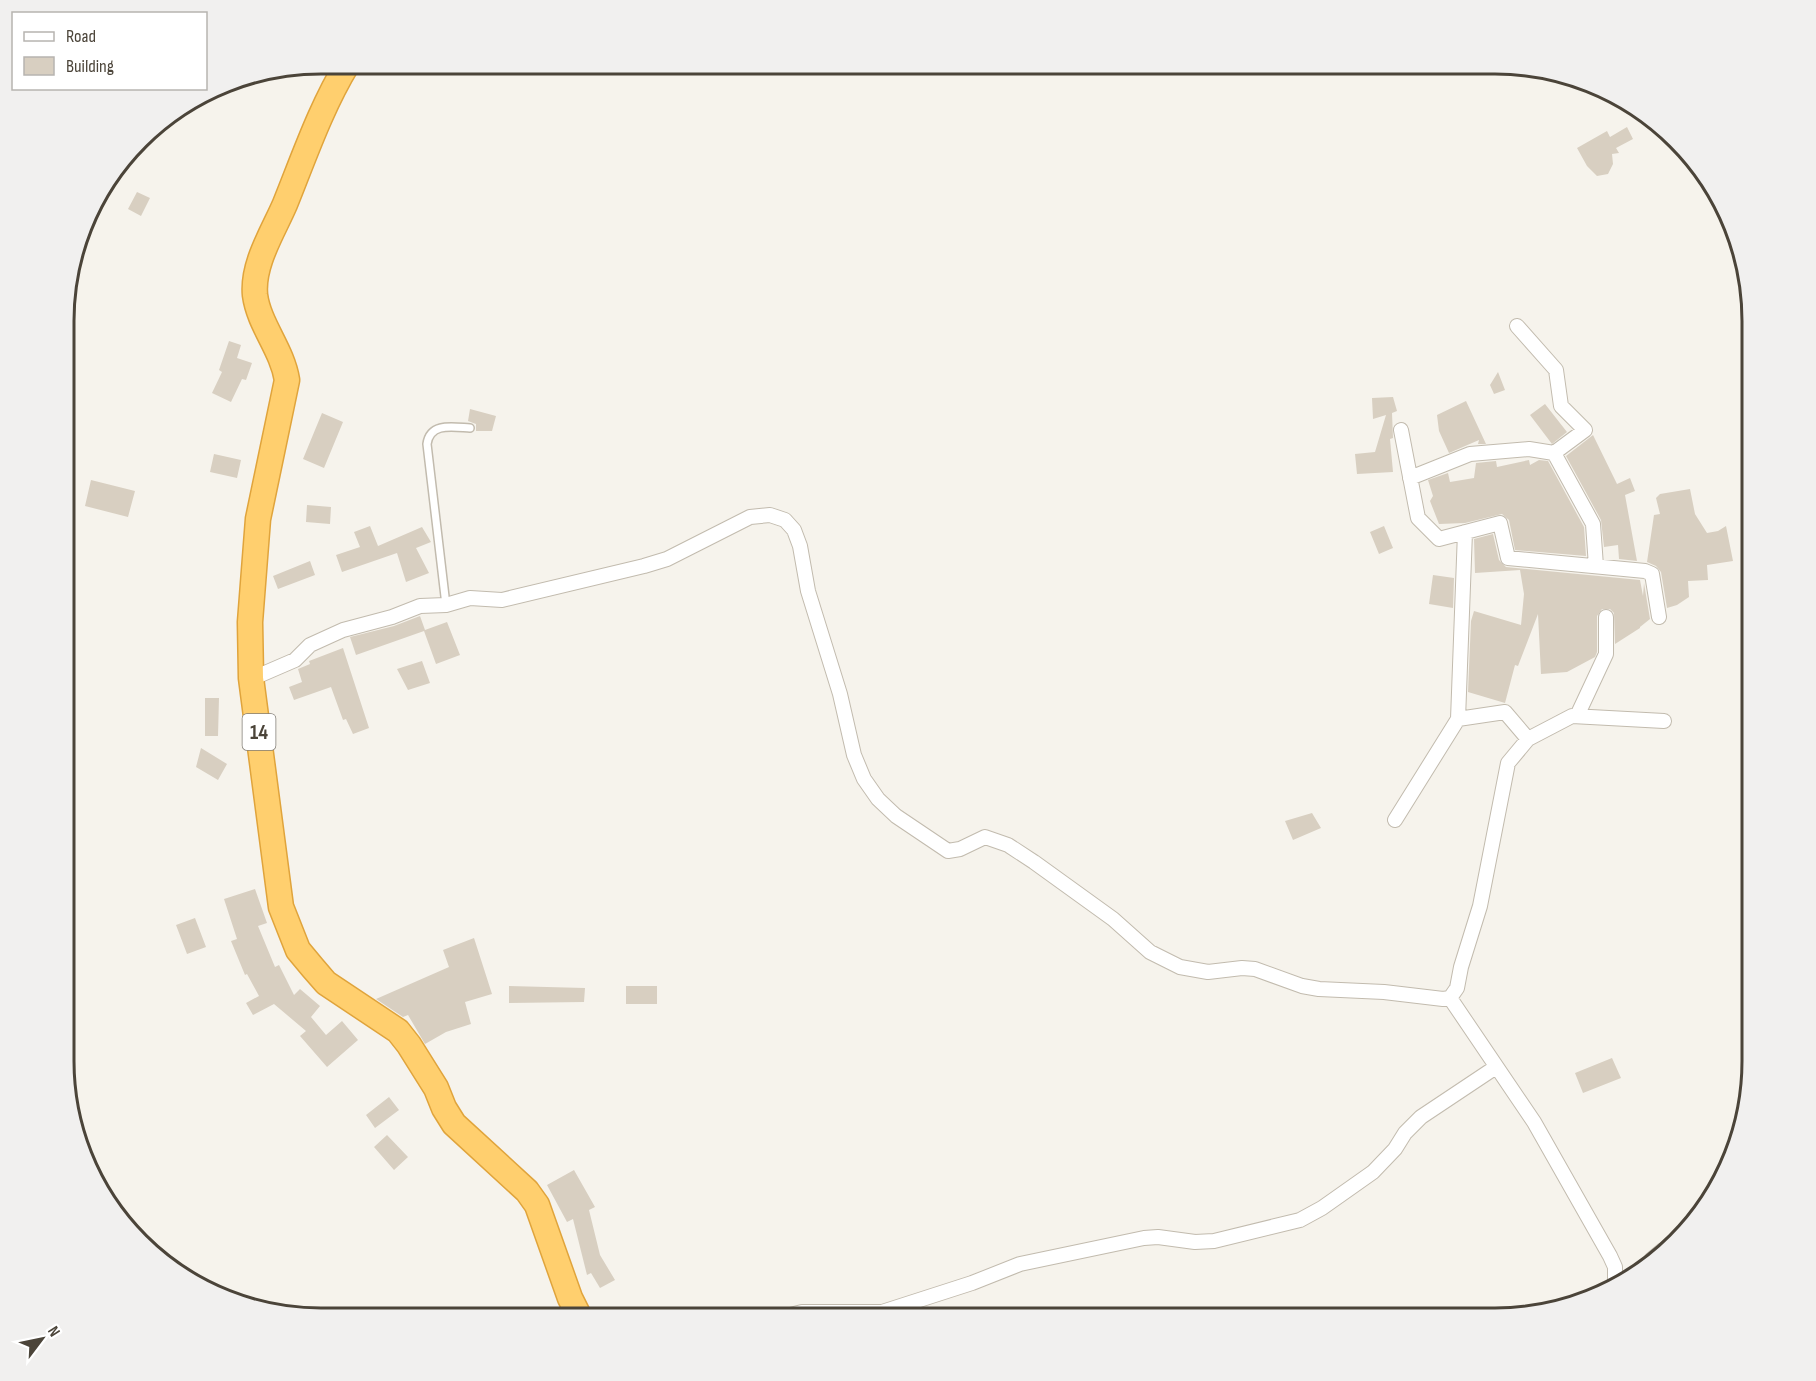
<svg xmlns="http://www.w3.org/2000/svg" width="1816" height="1381" font-family="'Sofia Sans Condensed',sans-serif">
	<style>
		.building { fill: #d8cfc1 }
		.lines { fill: none; stroke-linecap: round; stroke-linejoin: round }
		.lane-casing { stroke: #c2bbae; stroke-width: 10 }
		.street-casing { stroke: #c2bbae; stroke-width: 16 }
		.highway-casing { stroke: #e0a43c; stroke-width: 27 }
		.lane { stroke: #fff; stroke-width: 7 }
		.street { stroke: #fff; stroke-width: 14 }
		.highway { stroke: #ffcf6e; stroke-width: 24 }
		.labels { text-anchor: middle; dominant-baseline: central; stroke-width: 4.5; stroke-linejoin: round; paint-order: stroke }
		.shield { fill: #fff; stroke: #817c74; stroke-width: 1.5 }
		.shield-label { font-size: 21px; font-weight: bold; fill: #4b4439 }
		.rim { fill: none; stroke: #4b4439; stroke-width: 3 }
	</style>
	<rect width="100%" height="100%" fill="#f6f3ec"/>
	<path class="building" d="M 1627,127 L 1633,139 L 1616,148 L 1619,153 L 1612,154 L 1613,164 L 1608,174 L 1597,176 L 1587,166 L 1577,148 L 1607,131 L 1610,137 Z
		M 137,192 L 150,198 L 141,216 L 128,209 Z
		M 229,341 L 241,345 L 237,358 L 252,363 L 246,380 L 242,379 L 231,402 L 212,393 L 222,372 L 219,370 Z
		M 1498,372 L 1505,390 L 1494,394 L 1490,385 Z
		M 1393,397 L 1397,411 L 1392,413 L 1393,438 L 1390,439 L 1393,472 L 1357,474 L 1355,454 L 1375,452 L 1386,415 L 1373,419 L 1372,398 Z
		M 1466,401 L 1486,444 L 1478,444 L 1479,440 L 1449,453 L 1439,431 L 1437,415 Z
		M 1545,404 L 1567,432 L 1552,444 L 1530,415 Z
		M 470,409 L 496,416 L 492,431 L 476,431 L 476,424 L 468,421 Z
		M 322,413 L 343,422 L 324,468 L 303,459 Z
		M 1593,435 L 1617,484 L 1630,478 L 1635,491 L 1625,495 L 1637,561 L 1619,559 L 1618,545 L 1604,547 L 1601,520 L 1566,456 Z
		M 214,454 L 241,460 L 237,478 L 210,472 Z
		M 1529,460 L 1530,465 L 1539,460 L 1548,461 L 1584,527 L 1586,556 L 1515,550 L 1509,520 L 1502,514 L 1465,523 L 1439,524 L 1430,501 L 1433,496 L 1428,480 L 1448,473 L 1450,482 L 1474,478 L 1476,463 L 1496,461 L 1497,467 Z
		M 91,480 L 135,491 L 128,517 L 85,506 Z
		M 1690,489 L 1695,514 L 1707,533 L 1718,531 L 1726,526 L 1733,561 L 1707,565 L 1708,580 L 1688,581 L 1689,597 L 1677,605 L 1667,608 L 1661,572 L 1656,566 L 1647,562 L 1654,515 L 1660,514 L 1656,498 L 1660,494 Z
		M 307,505 L 331,507 L 330,524 L 306,522 Z
		M 370,526 L 378,546 L 422,527 L 431,542 L 416,548 L 429,573 L 406,582 L 397,553 L 342,572 L 336,555 L 360,547 L 354,532 Z
		M 1384,526 L 1393,548 L 1379,554 L 1370,532 Z
		M 1493,534 L 1499,560 L 1506,567 L 1640,580 L 1643,596 L 1644,583 L 1650,619 L 1640,627 L 1640,628 L 1615,644 L 1614,613 L 1610,609 L 1602,609 L 1597,616 L 1597,652 L 1595,657 L 1567,672 L 1541,674 L 1538,614 L 1518,666 L 1515,665 L 1505,703 L 1468,692 L 1471,621 L 1474,611 L 1521,625 L 1524,594 L 1520,570 L 1475,573 L 1474,539 Z
		M 310,561 L 315,575 L 278,589 L 273,576 Z
		M 1433,575 L 1454,578 L 1453,608 L 1429,604 Z
		M 420,616 L 425,630 L 447,622 L 460,655 L 436,664 L 424,631 L 356,655 L 350,637 L 394,626 Z
		M 343,648 L 369,728 L 353,734 L 346,719 L 343,720 L 331,687 L 294,700 L 289,687 L 302,682 L 298,669 L 310,664 L 309,661 Z
		M 422,661 L 430,683 L 408,690 L 397,669 Z
		M 205,698 L 219,698 L 218,736 L 205,736 Z
		M 201,748 L 227,764 L 218,780 L 196,767 Z
		M 1312,813 L 1321,828 L 1293,840 L 1285,821 Z
		M 255,889 L 267,923 L 258,926 L 275,967 L 279,965 L 294,995 L 300,989 L 320,1006 L 311,1017 L 326,1035 L 342,1021 L 358,1040 L 327,1067 L 300,1036 L 306,1031 L 274,1004 L 253,1015 L 246,1003 L 259,996 L 247,974 L 245,975 L 231,941 L 237,939 L 224,899 Z
		M 195,918 L 206,947 L 187,954 L 176,925 Z
		M 474,938 L 492,994 L 465,1002 L 471,1024 L 446,1032 L 425,1044 L 408,1015 L 403,1017 L 376,999 L 449,967 L 443,950 Z
		M 509,986 L 585,988 L 584,1002 L 509,1003 Z
		M 626,986 L 657,986 L 657,1004 L 626,1004 Z
		M 1612,1058 L 1621,1078 L 1583,1093 L 1575,1073 Z
		M 389,1097 L 399,1110 L 375,1128 L 366,1115 Z
		M 387,1135 L 408,1157 L 394,1170 L 374,1147 Z
		M 574,1170 L 595,1207 L 589,1210 L 600,1255 L 615,1280 L 600,1288 L 591,1273 L 587,1275 L 573,1219 L 567,1222 L 547,1185 Z"/>
	<g class="lines">
		<g class="lane-casing">
			<path id="lane" d="M 446,605 L 427,444 C 430,422 453,427 470,428"/>
		</g>
		<g class="street-casing">
			<path id="street" d="M 1401,430 L 1418,518 L 1439,539 L 1500,523 L 1508,558 L 1645,571 L 1652,574 L 1659,617
				M 1554,453 L 1593,524 L 1596,566
				M 1410,478 L 1470,454 L 1529,449 L 1554,453 L 1585,430 L 1561,406 L 1556,370 L 1517,326
				M 251,678 L 258,676 L 295,660 L 310,645 L 343,630 L 392,617 L 420,606 L 446,605 L 470,598 L 502,600 L 644,566 L 667,559 L 750,517 L 770,515 L 785,520 L 794,530 L 800,546 L 808,591 L 840,694 L 854,755 L 864,779 L 878,799 L 896,816 L 948,851 L 960,849 L 985,837 L 1008,845 L 1034,862 L 1113,919 L 1150,952 L 1180,967 L 1208,972 L 1242,968 L 1255,969 L 1302,986 L 1319,989 L 1384,992 L 1443,999 L 1450,998 L 1457,988 L 1461,967 L 1480,906 L 1508,763 L 1528,739 L 1572,716 L 1664,721
				M 1577,716 L 1606,654 L 1606,617
				M 1458,719 L 1505,712 L 1528,739
				M 1395,820 L 1458,719 L 1465,532
				M 1450,998 L 1534,1122 L 1610,1256 L 1615,1267 L 1615,1287
				M 1651,1260 L 1663,1250
				M 779,1318 L 802,1312 L 882,1312 L 972,1283 L 1020,1264 L 1144,1238 L 1158,1237 L 1195,1242 L 1214,1241 L 1300,1220 L 1322,1208 L 1373,1172 L 1395,1149 L 1405,1133 L 1421,1117 L 1496,1067"/>
		</g>
		<g class="highway-casing">
			<path id="highway" d="M 348,63 C 321,107 304,157 285,204 C 273,232 252,264 255,295 C 259,325 282,349 287,380 L 258,519 L 250,622 L 251,678 L 281,907 L 298,950 L 313,968 L 326,983 L 398,1031 L 409,1045 L 436,1088 L 444,1108 L 454,1124 L 527,1191 L 537,1205 L 570,1298 L 580,1318"/>
		</g>
		<use href="#lane" class="lane"/>
		<use href="#street" class="street"/>
		<use href="#highway" class="highway"/>
	</g>
	<g class="labels">
		<rect class="shield" x="242.5" y="714" width="33" height="36" rx="4.5"/>
		<g class="shield-label">
			<text x="259" y="732">14</text>
		</g>
	</g>
	<path d="M0 0H1816V1381H0ZM321 74H1495A247 247 0 0 1 1742 321V1061A247 247 0 0 1 1495 1308H321A247 247 0 0 1 74 1061V321A247 247 0 0 1 321 74Z" fill="#f1f0ef" fill-rule="evenodd"/>
	<path class="rim" d="M321 74H1495A247 247 0 0 1 1742 321V1061A247 247 0 0 1 1495 1308H321A247 247 0 0 1 74 1061V321A247 247 0 0 1 321 74Z"/>
	<rect x="12" y="12" width="195" height="78" fill="#ffffff" stroke="#b7b4b0" stroke-width="1.5"/>
	<rect x="24" y="32" width="30" height="9" fill="#ffffff" stroke="#b7b4b0" stroke-width="1.5"/>
	<text x="66" y="42" font-size="18" fill="#4b4439">Road</text>
	<rect x="24" y="57" width="30" height="18" fill="#d8cfc1" stroke="#b7b4b0" stroke-width="1.5"/>
	<text x="66" y="72" font-size="18" fill="#4b4439">Building</text>
	<g transform="translate(42 1339) rotate(58)" stroke="#ffffff" stroke-width="4.5" paint-order="stroke">
	<path d="M0-4.5L10 22L0 15L-10 22Z" fill="#4b4439"/>
	<text y="-9" font-size="16" font-weight="bold" text-anchor="middle" fill="#4b4439">N</text>
	</g>
</svg>
